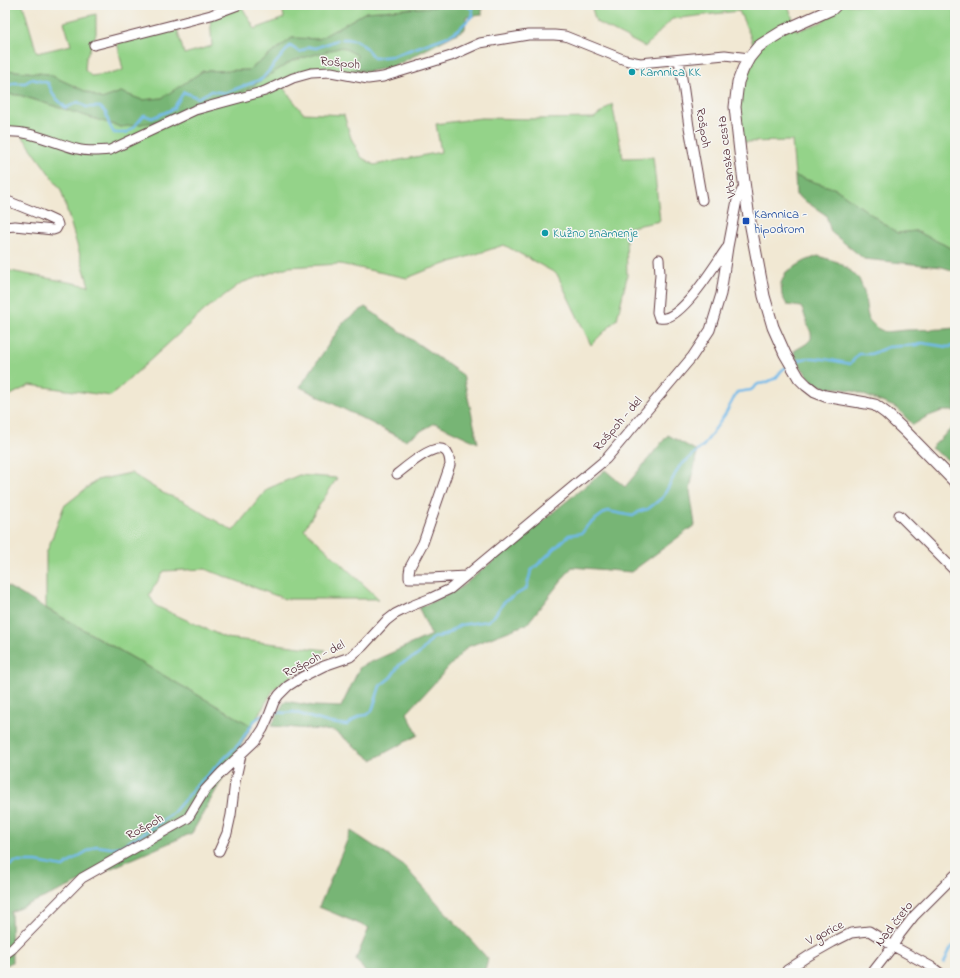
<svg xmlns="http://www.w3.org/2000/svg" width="960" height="978" font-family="'Indie Flower',sans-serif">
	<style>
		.green { fill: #94d389; stroke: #6f795a }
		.forest { fill: #77b575; stroke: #606a50 }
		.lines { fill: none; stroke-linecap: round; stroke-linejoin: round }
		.stream { stroke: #72baea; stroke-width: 2.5 }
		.minor-casing { stroke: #633d44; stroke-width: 11 }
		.tertiary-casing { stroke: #633d44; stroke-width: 13 }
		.minor { stroke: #fff; stroke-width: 9 }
		.tertiary { stroke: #fff; stroke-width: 11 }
		.culture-dot { fill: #0f9aa8; stroke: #f6f6f2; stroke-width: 1.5 }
		.transit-dot { fill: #1a4fb4; stroke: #f6f6f2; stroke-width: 1.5 }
		.labels { text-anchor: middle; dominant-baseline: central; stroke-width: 3; stroke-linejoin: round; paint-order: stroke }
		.street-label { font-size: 13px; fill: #4a1f2b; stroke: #f6f6f2 }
		.culture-label { font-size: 13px; fill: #0d838f; stroke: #f6f6f2; text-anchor: start }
		.transit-label { font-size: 13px; fill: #164399; stroke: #f6f6f2; text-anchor: start }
	</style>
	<rect width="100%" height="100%" fill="#f6f6f2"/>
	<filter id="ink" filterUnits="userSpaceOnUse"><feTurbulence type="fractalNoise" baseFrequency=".025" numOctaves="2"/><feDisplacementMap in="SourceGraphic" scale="8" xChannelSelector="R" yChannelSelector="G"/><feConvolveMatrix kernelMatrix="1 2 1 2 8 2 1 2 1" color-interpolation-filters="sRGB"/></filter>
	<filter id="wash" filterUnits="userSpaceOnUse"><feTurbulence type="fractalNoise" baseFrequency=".012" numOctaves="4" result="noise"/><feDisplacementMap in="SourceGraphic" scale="16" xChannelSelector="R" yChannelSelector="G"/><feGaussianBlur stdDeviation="0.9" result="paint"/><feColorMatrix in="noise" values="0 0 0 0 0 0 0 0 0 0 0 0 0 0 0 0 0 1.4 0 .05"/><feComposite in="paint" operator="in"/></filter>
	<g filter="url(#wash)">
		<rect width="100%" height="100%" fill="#f1e8d3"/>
		<path class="green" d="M 5,5 L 23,5 L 37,53 L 71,45 L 64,22 L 96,14 L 96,34 L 86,58 L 85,70 L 91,76 L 114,73 L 123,70 L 117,42 L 177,28 L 184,54 L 212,46 L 210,19 L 242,7 L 255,29 L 284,18 L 282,5 L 433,5 L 434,7 L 366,12 L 319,39 L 292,38 L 249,70 L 203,71 L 162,98 L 142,100 L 121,92 L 102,99 L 48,74 L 5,70 Z
			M 591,5 L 788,5 L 797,31 L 822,22 L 842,5 L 955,5 L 955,250 L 916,231 L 897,233 L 836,189 L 795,176 L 792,141 L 742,142 L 736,109 L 743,82 L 757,55 L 749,33 L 739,11 L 672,19 L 645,47 L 596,22 Z
			M 342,47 L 357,55 L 355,69 L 371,71 L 367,75 L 328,70 L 278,81 L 303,113 L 344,115 L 351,138 L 361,157 L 374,165 L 441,152 L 436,124 L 481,118 L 538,119 L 594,118 L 612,104 L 623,158 L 653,157 L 660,221 L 626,228 L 627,277 L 617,319 L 591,345 L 557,274 L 504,245 L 427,270 L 407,278 L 340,264 L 288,267 L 241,283 L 206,309 L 111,396 L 30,385 L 5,398 L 5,270 L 89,286 L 61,190 L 20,133 L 5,134 L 5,94 L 19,95 L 121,127 L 241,93 L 292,61 Z
			M 131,473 L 163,493 L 183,501 L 233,531 L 267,489 L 299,475 L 337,478 L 304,529 L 379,599 L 285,599 L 205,569 L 164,571 L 149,595 L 156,606 L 226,638 L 326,650 L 274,689 L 252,726 L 46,608 L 46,554 L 64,506 L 97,480 Z"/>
		<path class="forest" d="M 437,5 L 482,5 L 482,15 L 466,17 L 465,29 L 393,67 L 371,71 L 355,69 L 357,55 L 342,47 L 292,61 L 241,93 L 184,115 L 162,121 L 121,127 L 19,95 L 5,94 L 5,70 L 48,74 L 102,99 L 121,92 L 142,100 L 162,98 L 203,71 L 249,70 L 292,38 L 319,39 L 366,12 L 434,7 Z
			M 795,176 L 836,189 L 897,233 L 916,231 L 955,250 L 955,271 L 942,267 L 864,259 L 831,232 L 826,215 L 796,195 Z
			M 818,256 L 838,262 L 852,272 L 859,279 L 864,291 L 867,312 L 869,320 L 877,328 L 885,332 L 907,330 L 945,329 L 955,328 L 955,411 L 942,411 L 926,417 L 913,425 L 897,408 L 856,392 L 841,388 L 828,388 L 816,384 L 808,376 L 801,367 L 795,357 L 794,351 L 806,344 L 811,339 C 812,331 809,330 807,323 C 805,317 804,312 801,307 L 787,305 L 782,296 L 781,283 L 786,272 L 805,261 Z
			M 365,307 L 463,375 L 478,443 L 435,423 L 405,440 L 300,387 L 343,323 Z
			M 955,425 L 955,465 L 931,448 Z
			M 668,435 L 697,451 L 690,491 L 695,525 L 631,572 L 572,567 L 527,624 L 467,647 L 407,713 L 418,735 L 372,760 L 335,731 L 271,726 L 285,701 L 314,706 L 341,707 L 360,667 L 431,635 L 419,608 L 460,588 L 605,470 L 625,487 Z
			M 5,585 L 252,726 L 192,833 L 11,912 L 12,962 L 5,966 Z
			M 351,831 L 404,866 L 488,959 L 484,973 L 366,973 L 356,959 L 369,928 L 319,907 Z"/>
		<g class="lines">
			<path class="stream" d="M 342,39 C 362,39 362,44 374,58 L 393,56 L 449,36 L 459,29 L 473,15 L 472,9 L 465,5
				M 5,87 L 14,83 L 25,83 L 32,79 L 48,83 L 54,96 L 66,108 L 78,102 L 86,107 L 100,107 L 106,113 L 109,124 L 114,133 L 126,133 L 134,127 L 144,115 L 152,118 L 173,109 L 184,92 L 198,98 L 211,91 L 225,93 L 262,79 L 290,46 L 300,52 L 309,47 L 316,48 L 337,40
				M 799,360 C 813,355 836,361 850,364 L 859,354 L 871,354 L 888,347 L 917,345 L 922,343 L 948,347 L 955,346
				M 273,711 L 284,713 L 294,712 L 309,717 L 330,723 L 347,725 L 359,716 L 367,715 L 372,711 L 380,686 L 391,677 L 400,664 L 418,655 L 433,638 L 445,635 L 460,625 L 488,621 L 494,616 L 505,601 L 526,589 L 531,571 L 569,535 L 582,533 L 588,525 L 607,511 L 633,516 L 640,511 L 648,509 L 663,497 L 679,467 L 704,445 L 726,413 L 737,392 L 751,390 L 758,384 L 765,383 L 776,378 L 782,370 L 788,366
				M 5,882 L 8,867 L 15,862 L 36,862 L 63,867 L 79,856 L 96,846 L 111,848 L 122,846 L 154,827 L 173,813 L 196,786 L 239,744 L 254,721 L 267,712
				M 5,895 L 5,904
				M 944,963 L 951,948 L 955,945"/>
		</g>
	</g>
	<g filter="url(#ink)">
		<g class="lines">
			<g class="minor-casing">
				<path id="minor" d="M 94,45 L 211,15 L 238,5
					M 679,60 L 684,91 L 689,127 L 702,200
					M 5,132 C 31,130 53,143 77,149 C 88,152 99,151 110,150 L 195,110 L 265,91 L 293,78 L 311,73 L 331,72 L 368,79 L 383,77 L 451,56 L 480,43 L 528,35 L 554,35 L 565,36 L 625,60 L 640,63 L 651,62 L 725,55 L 749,58
					M 5,200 L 42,215 L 57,222 L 58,225 L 56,229 L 53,230 L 15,226 L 5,227
					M 659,259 L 660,274 L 657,312 L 659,318 C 661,318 664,319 665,318 C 685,314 714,266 726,249
					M 397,474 C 409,465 449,428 450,465 L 423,543 L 410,567 L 409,573 L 409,578 L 431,578 L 465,576
					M 899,515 L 955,571
					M 219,851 L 227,833 L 231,815 L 235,782 L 241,755
					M 5,954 L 12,949 L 82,878 L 188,818 L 205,790 L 221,773 L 255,741 L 263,729 L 268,718 L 274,702 L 279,695 L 288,686 L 302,677 L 324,666 L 350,657 L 363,646 L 386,621 L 395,614 L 411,606 L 431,598 L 450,589 L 606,459 L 692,357 L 710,330 L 721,294 L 728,247 L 737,200 L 744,186
					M 787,970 L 810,955 L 833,942 L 851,933 L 869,931 L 893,946 L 932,967 L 940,973
					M 872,973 L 893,946 L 900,934 L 914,916 L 955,875"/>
			</g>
			<g class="tertiary-casing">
				<path id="tertiary" d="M 836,5 L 832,9 L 783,31 L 762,44 L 758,47 L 749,58 L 743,69 L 738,82 L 735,107 L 740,152 L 748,211 L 764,296 L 773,327 L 785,354 L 799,378 L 806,385 L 815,392 L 825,396 L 866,403 L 875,405 L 886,413 L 904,430 L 955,482"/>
			</g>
			<use href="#minor" class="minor"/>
			<use href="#tertiary" class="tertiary"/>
		</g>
	</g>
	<g class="culture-dot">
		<circle cx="632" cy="72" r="4"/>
		<circle cx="545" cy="233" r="4"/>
	</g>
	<rect class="transit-dot" x="742" y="217" width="8" height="8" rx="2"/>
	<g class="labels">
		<g class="street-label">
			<text transform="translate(340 63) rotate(6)">Rošpoh</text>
			<text transform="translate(703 128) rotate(81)">Rošpoh</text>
			<text transform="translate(727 157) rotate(-97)">Vrbanska cesta</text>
			<text transform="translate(618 424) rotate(-49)">Rošpoh - del</text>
			<text transform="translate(314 659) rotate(-27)">Rošpoh - del</text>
			<text transform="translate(145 827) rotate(-29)">Rošpoh</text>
			<text transform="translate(894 924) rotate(-52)">Nad čreto</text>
			<text transform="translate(825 933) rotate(-27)">V gorice</text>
		</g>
		<g class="culture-label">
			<text x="640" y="72">Kamnica KK</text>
			<text x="553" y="233">Kužno znamenje</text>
		</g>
		<g class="transit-label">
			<text x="754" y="214">Kamnica -<tspan x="754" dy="15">hipodrom</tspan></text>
		</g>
	</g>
	<rect width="960" height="978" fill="none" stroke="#f6f6f2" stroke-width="20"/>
</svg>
